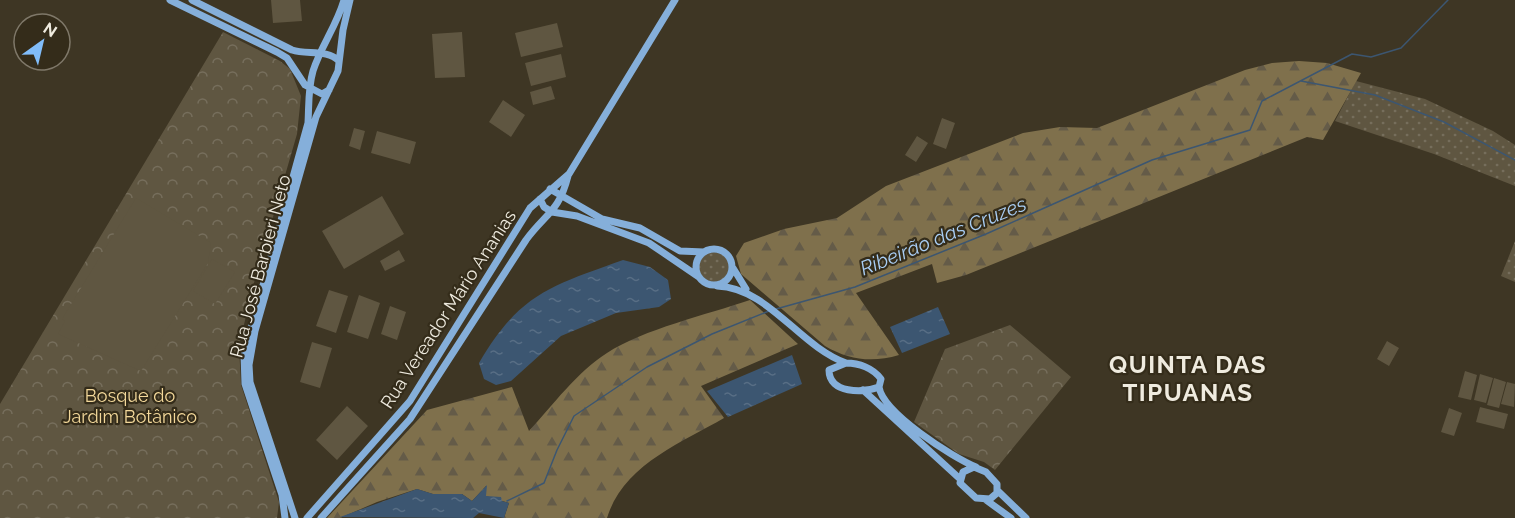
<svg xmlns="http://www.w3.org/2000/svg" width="1515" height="518" font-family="Raleway,sans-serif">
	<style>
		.grass { fill: url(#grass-dots) }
		.forest { fill: url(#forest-firs) }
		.park { fill: url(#park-crowns) }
		.pitch { fill: #5f5641 }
		.water { fill: url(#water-ripples) }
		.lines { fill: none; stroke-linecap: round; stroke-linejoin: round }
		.stream { stroke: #3c5671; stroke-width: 1.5 }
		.secondary { stroke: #85afda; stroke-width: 7 }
		.labels { text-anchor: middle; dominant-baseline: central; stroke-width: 4.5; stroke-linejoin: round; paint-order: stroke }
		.street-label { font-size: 18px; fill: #efebdf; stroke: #342c1a }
		.park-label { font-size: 18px; fill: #f3d89a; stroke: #342c1a }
		.water-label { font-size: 20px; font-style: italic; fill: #a9cef5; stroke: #342c1a }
		.district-label { font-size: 24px; font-weight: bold; letter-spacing: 1.5px; fill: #efebdf; stroke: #342c1a }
	</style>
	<defs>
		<pattern id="grass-dots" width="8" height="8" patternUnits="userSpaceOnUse" patternTransform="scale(1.5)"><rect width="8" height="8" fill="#5f5641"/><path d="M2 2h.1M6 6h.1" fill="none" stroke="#766e5c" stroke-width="1.8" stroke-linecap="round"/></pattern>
		<pattern id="forest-firs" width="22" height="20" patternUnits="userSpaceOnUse" patternTransform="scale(1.5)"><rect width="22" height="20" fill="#7f704c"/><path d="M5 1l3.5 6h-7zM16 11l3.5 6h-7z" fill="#645b48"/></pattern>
		<pattern id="park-crowns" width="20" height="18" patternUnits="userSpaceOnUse" patternTransform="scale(1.5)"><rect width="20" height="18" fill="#5f5641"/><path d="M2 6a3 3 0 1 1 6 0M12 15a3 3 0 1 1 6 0" fill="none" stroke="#766e5c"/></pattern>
		<pattern id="water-ripples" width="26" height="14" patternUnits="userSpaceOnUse" patternTransform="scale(1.5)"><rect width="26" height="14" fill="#3c5671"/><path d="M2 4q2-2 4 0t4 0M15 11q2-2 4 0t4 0" fill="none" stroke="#586e85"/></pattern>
	</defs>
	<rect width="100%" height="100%" fill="#3e3624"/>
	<path class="grass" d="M 1356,81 L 1425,99 L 1493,131 L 1515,145 L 1515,186 L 1434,154 L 1335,121 Z
		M 1515,241 L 1515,282 L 1501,276 Z
		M699 267a15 15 0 1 1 30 0a15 15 0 1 1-30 0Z"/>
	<path class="forest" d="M 1299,61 L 1327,63 L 1361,73 L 1323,140 L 1307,137 L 966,275 L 937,283 L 932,264 L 856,293 L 899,355 C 872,363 849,360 825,346 L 741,274 L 736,256 L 744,243 L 784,229 L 837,218 L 886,186 L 1023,133 L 1060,127 L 1097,128 L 1245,70 L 1272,63 Z
		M 750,300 L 798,344 L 701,386 L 724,418 C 681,443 623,465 607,518 L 504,518 L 509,503 L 486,496 L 486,486 L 472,501 L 462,494 L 433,494 L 417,489 L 377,502 L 340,518 L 327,518 L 427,410 L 512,387 L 529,431 C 553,405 577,372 607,353 C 644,329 706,315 750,300 Z"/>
	<path class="park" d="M 223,32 L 280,61 L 290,69 L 301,96 L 297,134 L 253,286 L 239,346 L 241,385 L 279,502 L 277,518 L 0,518 L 0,404 Z
		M 1010,325 L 1071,377 L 995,470 L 984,462 L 959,454 L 914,422 L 945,349 Z"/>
	<path class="pitch" d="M 271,0 L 300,0 L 302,21 L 273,23 Z
		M 557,23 L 563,47 L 521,57 L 515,33 Z
		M 462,32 L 465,77 L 435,78 L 432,34 Z
		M 561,54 L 566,77 L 531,86 L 525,63 Z
		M 551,86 L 555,99 L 533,105 L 530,92 Z
		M 503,100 L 525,115 L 511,137 L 489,122 Z
		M 942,118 L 955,123 L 946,149 L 933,144 Z
		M 354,128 L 365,131 L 360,150 L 349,146 Z
		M 377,131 L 416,142 L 410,164 L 371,153 Z
		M 917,136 L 928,143 L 916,162 L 905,155 Z
		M 382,196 L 404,234 L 344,269 L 322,231 Z
		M 136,198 L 211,243 L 208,263 L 141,371 L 58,334 L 65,321 L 62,319 Z
		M 399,250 L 405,261 L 385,271 L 380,261 Z
		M 212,259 L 235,272 L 215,304 L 193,291 Z
		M 329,290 L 348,296 L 336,333 L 316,326 Z
		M 359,295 L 380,303 L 368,339 L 347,332 Z
		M 390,306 L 406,312 L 397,340 L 381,334 Z
		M 1387,341 L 1399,348 L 1389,366 L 1377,359 Z
		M 312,342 L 332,348 L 320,388 L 300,382 Z
		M 1465,371 L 1477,375 L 1471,400 L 1458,397 Z
		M 1480,374 L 1493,378 L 1486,403 L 1474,400 Z
		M 1494,378 L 1506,382 L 1499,408 L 1487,405 Z
		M 1507,382 L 1515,384 L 1514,407 L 1501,404 Z
		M 347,406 L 368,426 L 337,460 L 316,440 Z
		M 1480,407 L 1508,414 L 1504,429 L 1476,422 Z
		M 1449,408 L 1462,413 L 1454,436 L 1441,432 Z"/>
	<path class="water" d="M 623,260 L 650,267 L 668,280 L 671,299 L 659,307 L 616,313 L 561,336 L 511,381 L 496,385 L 484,379 L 479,363 C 520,293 551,286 623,260 Z
		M 938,307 L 950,334 L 902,353 L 890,327 Z
		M 792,355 L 802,384 L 728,417 L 707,391 Z
		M 487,485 L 486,496 L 501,497 L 502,501 L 509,503 L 504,518 L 479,513 L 473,518 L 340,517 L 417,489 L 433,494 L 462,494 L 472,501 Z"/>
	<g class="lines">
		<path class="stream" d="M 1301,81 L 1375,95 L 1444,122 L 1515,160
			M 776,309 L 855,287 L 986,234 L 1152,160 L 1250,130 L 1262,101 L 1352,54 L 1371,57 L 1401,48 L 1448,0
			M 507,501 L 544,483 L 557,450 L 574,416 L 647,367 L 712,334 L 769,311"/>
		<path class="secondary" d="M 170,0 L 277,52 L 287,58 L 305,85 L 322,94 L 329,90
			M 192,0 L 292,50 C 307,55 327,49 339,61
			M 550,189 L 602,219 L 640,228 L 680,251 L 704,252
			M 540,199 L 544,207 L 552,212 L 577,216 L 649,243 L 699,277
			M696 267a18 18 0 1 1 36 0a18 18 0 1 1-36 0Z
			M 733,268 L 746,289
			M 717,286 C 769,288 799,346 846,363
			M 846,363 C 859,363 873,368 881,379 L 879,387 C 863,393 829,394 829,370 Z
			M 879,387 C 883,413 952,457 976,467
			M 863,390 L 959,478
			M 974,467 L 986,472 L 997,484 L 997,493 L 990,499 L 976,498 L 960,483 L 963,472 Z
			M 998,491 L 1026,518
			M 986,500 L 1011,518
			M 285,518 L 282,495 L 245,384 L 244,354 L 308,123 C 309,105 308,88 313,71 C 321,46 337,25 344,0
			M 295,518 L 250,382 L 249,365 L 255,331 L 316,117 L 338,71 L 343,30 L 350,0
			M 307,518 L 410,401 L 530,208 L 569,174 L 675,0
			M 321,518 L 410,419 L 526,240 C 546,213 559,212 568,176"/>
	</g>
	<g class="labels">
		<g class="street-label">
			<text transform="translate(260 266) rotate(-75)">Rua José Barbieri Neto</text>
			<text transform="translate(448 309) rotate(-57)">Rua Vereador Mário Ananias</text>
		</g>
		<g class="park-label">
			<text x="130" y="395">Bosque do<tspan x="130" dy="21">Jardim Botânico</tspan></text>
		</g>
		<g class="water-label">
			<text transform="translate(943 236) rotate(-22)">Ribeirão das Cruzes</text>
		</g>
		<g class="district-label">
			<text x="1188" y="364">QUINTA DAS<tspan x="1188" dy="28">TIPUANAS</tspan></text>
		</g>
	</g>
	<g transform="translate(42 42) rotate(34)"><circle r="28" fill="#342c1a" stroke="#7f7869" stroke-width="1.5"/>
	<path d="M0-4.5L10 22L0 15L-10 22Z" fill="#81bdfa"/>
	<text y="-9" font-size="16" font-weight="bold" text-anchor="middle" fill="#efebdf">N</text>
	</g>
</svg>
